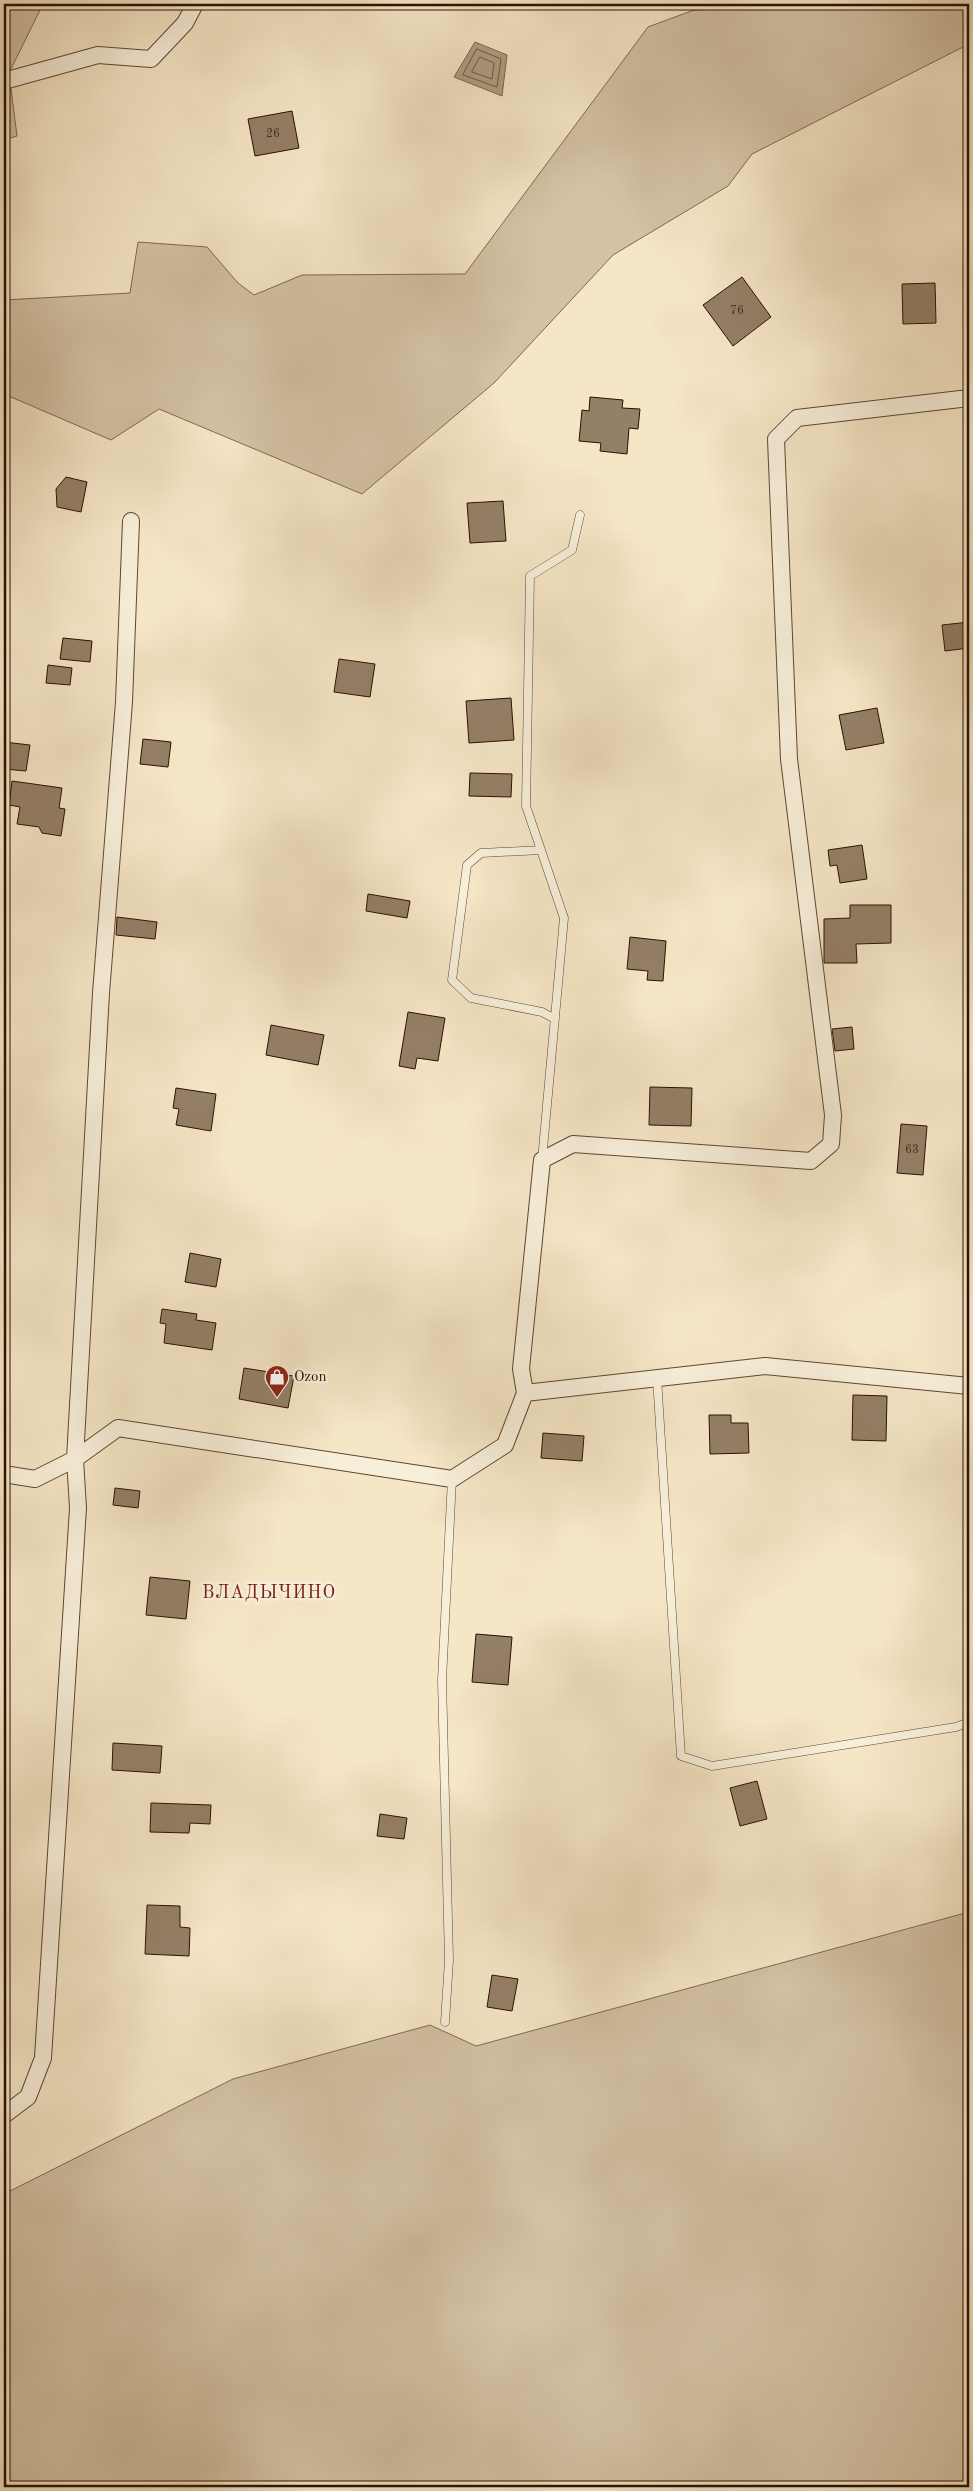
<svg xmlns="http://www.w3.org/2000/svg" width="973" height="2491" font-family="'Old Standard TT',serif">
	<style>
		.green { fill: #d3c2a4; stroke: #7f6952 }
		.water { fill: #b09d83; stroke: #7b654f }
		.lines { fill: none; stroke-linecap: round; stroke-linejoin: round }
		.shore { stroke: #6e5642; stroke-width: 1 }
		.building { fill: #947f67; stroke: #2b1000 }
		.service-casing { stroke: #5e4632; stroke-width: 9 }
		.minor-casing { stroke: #5e4632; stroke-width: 18 }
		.service { stroke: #f8efda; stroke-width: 8 }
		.minor { stroke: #f8efda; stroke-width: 16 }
		.labels { text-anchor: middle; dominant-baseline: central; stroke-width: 5; stroke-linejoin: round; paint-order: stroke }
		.number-label { font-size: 12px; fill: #452c1a }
		.poi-label { font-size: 15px; fill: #2b1000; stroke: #f8efda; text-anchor: start }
		.quarter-label { font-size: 18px; letter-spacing: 1px; fill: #7a1f14; stroke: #f8efda }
	</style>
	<rect width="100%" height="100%" fill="#f5e6c6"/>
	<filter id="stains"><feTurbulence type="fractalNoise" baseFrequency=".004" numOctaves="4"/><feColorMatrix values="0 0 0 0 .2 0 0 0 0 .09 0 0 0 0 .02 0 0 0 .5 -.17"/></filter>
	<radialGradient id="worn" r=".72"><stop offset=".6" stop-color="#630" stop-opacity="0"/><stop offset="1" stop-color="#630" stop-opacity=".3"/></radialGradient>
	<path class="green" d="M 4,4 L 43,4 L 9,73 L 17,136 L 4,140 Z
		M 820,4 L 969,4 L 969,44 L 752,154 L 728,186 L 613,255 L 494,383 L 362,494 L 159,409 L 111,440 L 4,394 L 4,300 L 130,293 L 138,242 L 207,247 L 238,283 L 254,295 L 302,275 L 465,274 L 648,27 L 694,10 L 817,6 Z
		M 969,1912 L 969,2487 L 4,2487 L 4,2194 L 233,2079 L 430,2025 L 476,2046 Z"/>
	<path class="water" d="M 475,42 L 507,55 L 502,96 L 454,77 Z"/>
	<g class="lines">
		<path class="shore" d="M 477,49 L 501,59 L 497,87 L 463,75 Z
			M 480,57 L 494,63 L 492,79 L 472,72 Z"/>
	</g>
	<path class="building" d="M 292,111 L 299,148 L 255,156 L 248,119 Z
		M 742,277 L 771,317 L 733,346 L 703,305 Z
		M 935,283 L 936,323 L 903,324 L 902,284 Z
		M 590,397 L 623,400 L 622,408 L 640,409 L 638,429 L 629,428 L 627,454 L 600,451 L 601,443 L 579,441 L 582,410 L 589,411 Z
		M 66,477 L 87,482 L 81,512 L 57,507 L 56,489 Z
		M 503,501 L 506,541 L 470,543 L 467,503 Z
		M 969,622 L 969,648 L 945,651 L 942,625 Z
		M 63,638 L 92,641 L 90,662 L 60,659 Z
		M 339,659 L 375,664 L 370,697 L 334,692 Z
		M 48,665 L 72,668 L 70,685 L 46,683 Z
		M 511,698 L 514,740 L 469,743 L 466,701 Z
		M 877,708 L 884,743 L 846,750 L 839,715 Z
		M 143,739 L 171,742 L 168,767 L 140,764 Z
		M 4,742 L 30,745 L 26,771 L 4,769 Z
		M 470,773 L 512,774 L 511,797 L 469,796 Z
		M 12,781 L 62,788 L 59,808 L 65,809 L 61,836 L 42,833 L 39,827 L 17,824 L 20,807 L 9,805 Z
		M 862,845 L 867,879 L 840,883 L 837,865 L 830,866 L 828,850 Z
		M 368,894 L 410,901 L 407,918 L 366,911 Z
		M 850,905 L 891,905 L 891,943 L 856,944 L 857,963 L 824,963 L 824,919 L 850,918 Z
		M 117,917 L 157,922 L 155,939 L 116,935 Z
		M 630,937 L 666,941 L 663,981 L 647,980 L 648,971 L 627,969 Z
		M 408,1012 L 445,1018 L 438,1061 L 417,1058 L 415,1069 L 399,1066 Z
		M 271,1025 L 324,1035 L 318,1065 L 266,1055 Z
		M 852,1027 L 854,1049 L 835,1051 L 832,1029 Z
		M 650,1087 L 692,1088 L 691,1126 L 649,1125 Z
		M 176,1088 L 216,1094 L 211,1131 L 176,1125 L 179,1109 L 173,1108 Z
		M 901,1124 L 927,1126 L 923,1175 L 897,1173 Z
		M 190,1253 L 221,1259 L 216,1287 L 185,1282 Z
		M 162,1309 L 197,1314 L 196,1320 L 216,1323 L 212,1350 L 164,1343 L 166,1324 L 160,1323 Z
		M 244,1368 L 294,1376 L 288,1408 L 239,1399 Z
		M 853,1395 L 887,1396 L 886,1441 L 852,1440 Z
		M 709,1415 L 731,1415 L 731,1423 L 748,1423 L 749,1453 L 710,1454 Z
		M 543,1433 L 584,1436 L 582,1461 L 541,1458 Z
		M 115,1488 L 140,1491 L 138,1508 L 113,1505 Z
		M 150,1577 L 190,1581 L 186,1619 L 146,1615 Z
		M 476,1634 L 512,1637 L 508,1685 L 472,1682 Z
		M 113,1743 L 162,1746 L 160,1773 L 112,1770 Z
		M 757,1781 L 767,1819 L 740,1826 L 730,1788 Z
		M 151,1803 L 211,1805 L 210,1824 L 190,1823 L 189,1833 L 150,1832 Z
		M 380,1814 L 407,1818 L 404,1839 L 377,1836 Z
		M 147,1905 L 180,1906 L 180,1927 L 190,1928 L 189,1956 L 145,1954 Z
		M 492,1975 L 518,1979 L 512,2011 L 487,2007 Z"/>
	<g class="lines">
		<g class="service-casing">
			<path id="service" d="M 541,850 L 481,853 L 467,865 L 452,980 L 471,998 L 542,1012 L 555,1019
				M 542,1160 L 564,918 L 526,806 L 530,576 L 572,550 L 580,515
				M 657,1378 L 681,1756 L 712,1766 L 956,1727 L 969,1722
				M 445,2022 L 449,1960 L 442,1680 L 452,1479"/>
		</g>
		<g class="minor-casing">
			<path id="minor" d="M 4,81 L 98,55 L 151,59 L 185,23 L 195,4
				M 525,1393 L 521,1369 L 542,1160 L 573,1144 L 811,1161 L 831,1144 L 833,1115 L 789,759 L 776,439 L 797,418 L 969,398
				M 4,1474 L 35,1479 L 75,1459 L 118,1428 L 452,1479 L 505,1445 L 525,1393 L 765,1366 L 969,1386
				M 4,2115 L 28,2097 L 43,2058 L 78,1508 L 75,1459 L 101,993 L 124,702 L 131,521"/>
		</g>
		<use href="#service" class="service"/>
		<use href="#minor" class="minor"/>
	</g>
	<defs>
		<g id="shop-pin" transform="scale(1.25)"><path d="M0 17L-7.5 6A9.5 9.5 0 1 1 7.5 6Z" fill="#8f2418" stroke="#f8efda"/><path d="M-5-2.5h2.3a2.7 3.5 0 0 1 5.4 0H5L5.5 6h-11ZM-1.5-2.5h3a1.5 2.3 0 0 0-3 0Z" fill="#fff"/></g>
	</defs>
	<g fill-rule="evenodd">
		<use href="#shop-pin" x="277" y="1377"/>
	</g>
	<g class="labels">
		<g class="number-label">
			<text x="273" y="134">26</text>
			<text x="737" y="311">76</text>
			<text x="912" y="1150">63</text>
		</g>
		<g class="poi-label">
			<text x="294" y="1377">Ozon</text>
		</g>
		<g class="quarter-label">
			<text x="269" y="1593">ВЛАДЫЧИНО</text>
		</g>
	</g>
	<rect width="973" height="2491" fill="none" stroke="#f5e6c6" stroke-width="20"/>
	<rect x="5" y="5" width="963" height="2481" fill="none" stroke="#2b1000" stroke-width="2.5"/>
	<rect x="10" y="10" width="953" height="2471" fill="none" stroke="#2b1000"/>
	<rect width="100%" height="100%" filter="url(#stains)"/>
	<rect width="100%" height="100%" fill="url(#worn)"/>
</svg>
